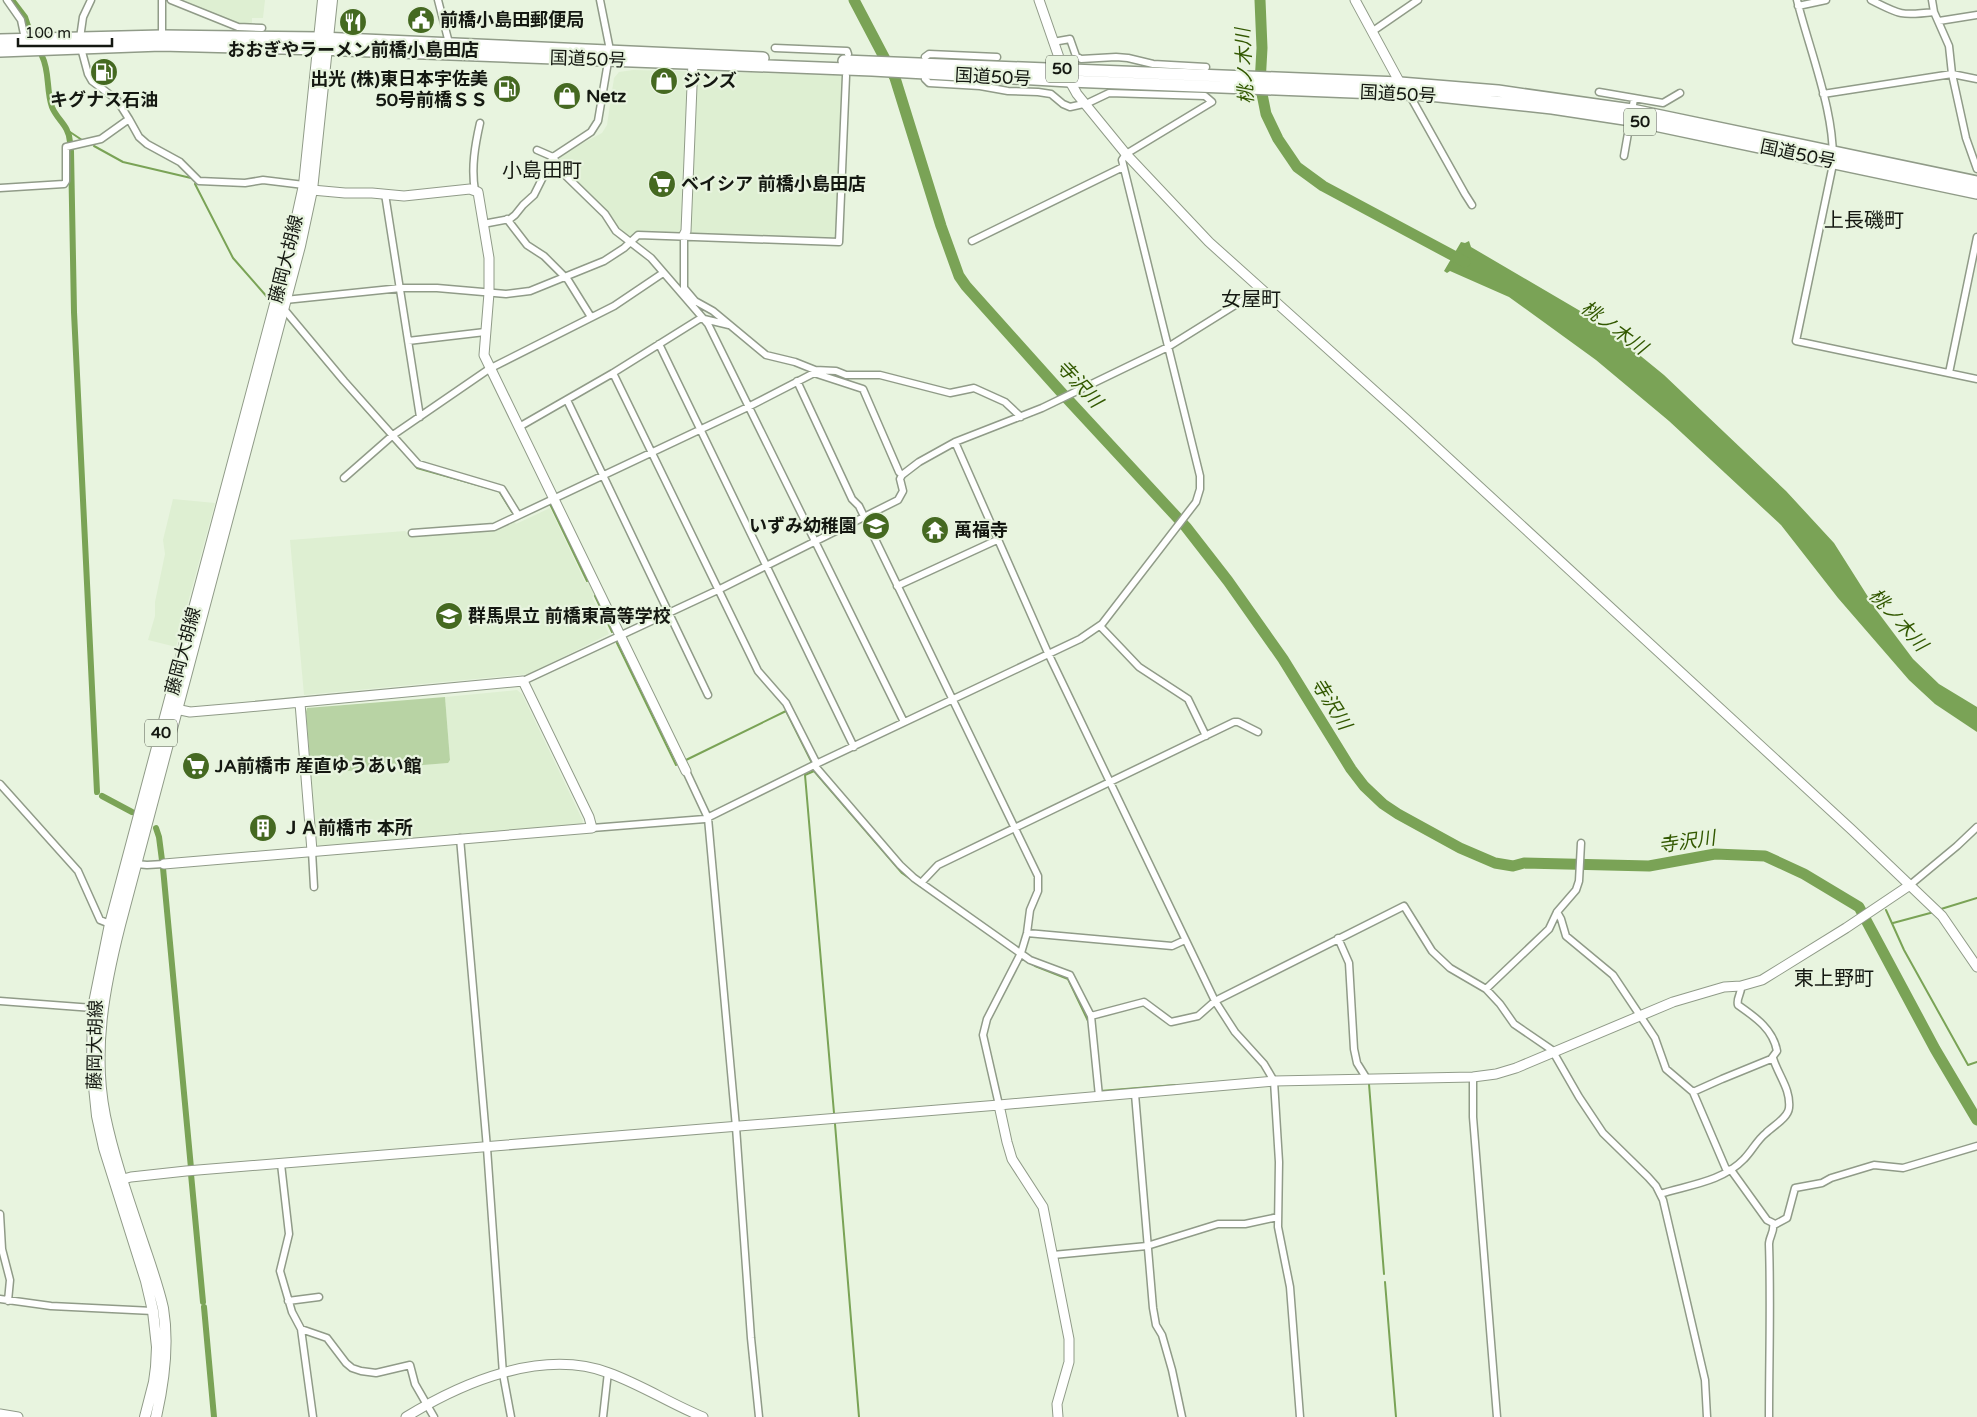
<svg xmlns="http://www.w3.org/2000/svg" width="1977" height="1417" font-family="'Varela Round','Noto Sans JP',sans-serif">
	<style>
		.built { fill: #deefd2 }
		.green { fill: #b8d3a4 }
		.water { fill: #7aa356 }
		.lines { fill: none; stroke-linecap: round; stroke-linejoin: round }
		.stream { stroke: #7aa356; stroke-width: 2 }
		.canal { stroke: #7aa356; stroke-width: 6 }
		.river { stroke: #7aa356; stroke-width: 11 }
		.street-casing { stroke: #909b88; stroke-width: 9 }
		.secondary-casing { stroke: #909b88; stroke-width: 11 }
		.primary-casing { stroke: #909b88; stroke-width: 12 }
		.highway-casing { stroke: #909b88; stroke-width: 14 }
		.street { stroke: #fff; stroke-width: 6 }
		.secondary { stroke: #fff; stroke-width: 9 }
		.primary { stroke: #fff; stroke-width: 10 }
		.highway { stroke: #fff; stroke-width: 11 }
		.labels { text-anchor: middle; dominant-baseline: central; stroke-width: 4.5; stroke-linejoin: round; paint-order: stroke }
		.shield { fill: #e8f4df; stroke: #545a4f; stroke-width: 1 }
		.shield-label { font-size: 16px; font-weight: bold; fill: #141811 }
		.poi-label { font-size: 18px; font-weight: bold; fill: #141811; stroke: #e8f4df; text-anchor: start }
		.street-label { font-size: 18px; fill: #141811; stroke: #e8f4df }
		.water-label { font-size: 19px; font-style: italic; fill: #325800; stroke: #e8f4df }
		.quarter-label { font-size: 20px; fill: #141811; stroke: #e8f4df }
	</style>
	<rect width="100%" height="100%" fill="#e8f4df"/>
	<path class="built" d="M 175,0 L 265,0 L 263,18 L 252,18 L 252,25 L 235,24 Z
		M 633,70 L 844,75 L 836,239 L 637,231 L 631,236 L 620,232 L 569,177 L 557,160 L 558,156 L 602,133 L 607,125 L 614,78 L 619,72 Z
		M 173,499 L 215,503 L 176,647 L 148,640 L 155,616 L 155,602 L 165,554 L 163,540 Z
		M 550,508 L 585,582 L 589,581 L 596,595 L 592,597 L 609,634 L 529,674 L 304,695 L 290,540 L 405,531 L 412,537 L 492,529 L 513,519 L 516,524 Z
		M 517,690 L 522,694 L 583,821 L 581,825 L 317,846 L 311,774 L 447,763 L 450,760 L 445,697 Z"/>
	<path class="green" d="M 445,697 L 450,760 L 448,763 L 311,774 L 306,712 L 307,708 Z"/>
	<path class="water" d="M 1469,241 L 1471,247 L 1599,322 L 1664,375 L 1786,491 L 1834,543 L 1877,611 L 1913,659 L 1939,684 L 1977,707 L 1977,732 L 1935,704 L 1909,680 L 1838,598 L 1781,525 L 1669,421 L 1596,360 L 1509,297 L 1450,271 L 1447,273 L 1444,271 L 1461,242 L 1465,243 Z"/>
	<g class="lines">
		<path class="stream" d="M 67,130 L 82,140
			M 94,146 L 123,162 L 191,178
			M 195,184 L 233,258 L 268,298
			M 288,319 L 341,382
			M 349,391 L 387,434
			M 393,441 L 405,454
			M 415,465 L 417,468 L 499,491 L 512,512
			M 548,505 L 550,504 L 587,581
			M 595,596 L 612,632
			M 617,643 L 676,765
			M 686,760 L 786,711 L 811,761
			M 1941,909 L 1977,898
			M 1886,910 L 1904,950 L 1968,1065 L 1977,1062
			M 1893,923 L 1934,912
			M 1021,958 L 1035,966 L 1068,979 L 1089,1023
			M 1092,1055 L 1096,1091
			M 1369,1084 L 1384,1274
			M 1100,1091 L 1175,1085
			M 834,1113 L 805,775 L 814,771 L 902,873 L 909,878
			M 835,1124 L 859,1417
			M 1385,1282 L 1396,1417"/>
		<path class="canal" d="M 12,0 L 25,17 L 30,32
			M 42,56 C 50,72 46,90 52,107 C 57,120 69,125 70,142
			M 71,151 L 74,312 L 97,792
			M 102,796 L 132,812
			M 156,828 L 159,837 L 163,868 L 191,1168
			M 191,1174 L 203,1302
			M 204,1307 L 214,1417"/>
		<path class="river" d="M 854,0 L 895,78 L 941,226 L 959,276 L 966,286 L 1061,392 L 1186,527 L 1228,581 L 1283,659 L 1351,769 L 1364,786 L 1383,804 L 1398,814 L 1460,848 L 1495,863 L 1513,866 L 1524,863 L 1649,866 L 1715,854 L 1765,856 L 1804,874 L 1859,907 L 1935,1049 L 1977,1120
			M 1260,0 L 1262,48 L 1260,84 L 1266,114 L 1278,139 L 1297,167 L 1323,186 L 1465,262"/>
		<g class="street-casing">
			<path id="street" d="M 7,0 L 21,20 L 25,39
				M 171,0 L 238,27 L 262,28
				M 438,0 L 449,43
				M 1797,0 C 1809,49 1838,120 1832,169 L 1796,341 L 1977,379
				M 1871,0 C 1900,15 1902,16 1934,12
				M 1932,0 L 1934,12 L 1949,46 L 1952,74 L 1966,138 L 1977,169
				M 1798,6 L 1826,0
				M 1939,21 L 1977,15
				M 1373,31 L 1418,0
				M 162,36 L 162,0
				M 1053,42 L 1070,39 L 1076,56 L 1081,59 L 1116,57 L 1128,58 L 1153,64 L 1206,67
				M 775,48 L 847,51 L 848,54
				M 925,57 L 929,54 L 997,57
				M 1599,92 L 1663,103 L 1680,93
				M 1409,94 L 1465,194 L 1472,205
				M 1823,94 L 1952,74 L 1977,79
				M 129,119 L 139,137 L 147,144 L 180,162 L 199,181 L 245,183 L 263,180 L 304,185
				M 537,150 L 553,157 L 565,175 L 605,214 L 616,231 L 651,258 L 708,324 L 904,722
				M 1624,156 L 1634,99
				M 0,188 L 64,184 L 66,181 L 66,147 L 101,139 L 129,119 L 117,100 L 92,81 L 88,74 L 81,48 L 80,38 L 83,17 L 91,0
				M 475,191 C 471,168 475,145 480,123
				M 385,194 L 420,417
				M 507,219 L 527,245 L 544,256 L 568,280 L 591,317
				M 483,224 L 510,219 L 515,215 L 523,205 L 534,195 L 553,157 L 591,132 L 598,121 L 610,50 L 600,0
				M 684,235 L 684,288 L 695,301 L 713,311 L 766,355 L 795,362 L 815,370 L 836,371 L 846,375 L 880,375 L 950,393 L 974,388 L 1005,402 L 1021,417
				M 972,241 L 1123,167
				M 285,300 L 401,288 L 437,288 L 506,294 L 530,291 L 604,261 L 624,248 L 638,235 L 839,242 L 846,76
				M 283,308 L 344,381 L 418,464 L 502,489 L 518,515
				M 704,319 L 729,325
				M 408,341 L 485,332
				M 659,344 L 854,747
				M 613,373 L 758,671 L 786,703 L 817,764
				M 1949,373 L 1977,237
				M 797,381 L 852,499 L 859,506 L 1038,876 L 1038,891 L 1030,910 L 1027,933 L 1021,953 L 987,1019 L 983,1035 L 999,1105
				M 567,400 L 708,695
				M 519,427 L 613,373 L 701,318
				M 955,442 L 1048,653 L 1215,1001 L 1235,1032 L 1264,1064 L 1274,1081 L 1279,1162 L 1278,1227 L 1290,1287 L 1300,1417
				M 344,478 L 393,435 L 489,369 L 614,306 L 663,273
				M 412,533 L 494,527 L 748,407 L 814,373 L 863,389 L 899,472 L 902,475
				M 897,586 L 997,540
				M 1100,626 L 1139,667 L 1188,699 L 1206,736
				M 523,681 L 720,589 L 898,500 L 903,491 L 900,479 L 902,475 L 919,462 L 955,442 L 1042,408 L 1168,347 L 1261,289
				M 814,765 L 900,865 L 914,878 L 1030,960 L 1070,975 L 1091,1016 L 1099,1096
				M 686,771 L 708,818 L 736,1127 L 751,1338 L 759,1417
				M 0,784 L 78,871 L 100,920 L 110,924
				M 592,828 L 705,819 L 814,765 L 1080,639 L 1102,624 L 1196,502 L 1200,489 L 1200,476 L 1122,160 L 1126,154 L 1212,102 L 1205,96 L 1109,93 L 1088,103 L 1070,107 L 1063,104 L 1051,94 L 1038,92 L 1008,91 L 980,86 L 929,83 L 925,79
				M 460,838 L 487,1148 L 503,1374 L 511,1417
				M 312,851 L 314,887
				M 136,864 L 147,865 L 164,864
				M 921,883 L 938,865 L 1234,722 L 1238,722 L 1258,732
				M 1910,885 L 1957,846 L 1977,827
				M 1557,912 L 1561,919 L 1566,936 L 1613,975 L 1655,1038 L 1666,1069 L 1693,1092 L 1726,1169 L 1731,1170 L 1767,1220 L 1773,1223 C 1775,1231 1769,1237 1769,1244 C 1771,1302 1769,1359 1769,1417
				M 1027,933 L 1172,946 L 1185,940
				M 1338,938 L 1349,963 L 1354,1049 L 1357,1063 L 1367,1079
				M 1486,989 L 1549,929 L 1557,912 L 1576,890 L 1579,881 L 1581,843
				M 0,1001 L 93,1008
				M 1091,1016 L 1144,1002 L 1171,1022 L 1198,1016 L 1215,1001 L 1404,906 L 1432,951 L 1450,968 L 1486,989 L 1500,1004 L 1514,1024 L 1552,1050 L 1579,1097 L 1603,1133 L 1648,1177 L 1656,1186 L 1663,1200 L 1705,1380 L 1707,1417
				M 1473,1077 L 1473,1117 L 1497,1417
				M 1693,1092 L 1722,1079 L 1771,1059 L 1777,1051 C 1773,1029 1755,1017 1738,1005 C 1736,998 1742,993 1741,986
				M 1135,1094 L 1153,1308 L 1156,1325 L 1162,1335 L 1172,1370 L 1182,1417
				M 281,1164 L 289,1234 L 280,1271 L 292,1312 L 301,1329 L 313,1417
				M 1660,1194 C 1688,1185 1722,1182 1744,1159 C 1752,1151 1757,1140 1766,1133 C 1773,1126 1788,1118 1789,1108 C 1791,1089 1778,1075 1773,1058
				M 0,1214 L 2,1249 L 10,1280 L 8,1301
				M 1774,1225 L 1787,1218 L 1795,1188 L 1822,1183 L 1831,1178 L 1874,1165 L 1903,1168 L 1977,1146
				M 1053,1255 L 1147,1246 L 1218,1224 L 1245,1224 L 1278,1217
				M 0,1299 L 51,1306 L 153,1311
				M 288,1301 L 319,1297
				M 301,1329 L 327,1338 L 346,1363 L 352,1368 L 361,1371 L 376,1373 L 410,1365 L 415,1384 L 434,1417
				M 603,1417 L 608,1372"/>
		</g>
		<g class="secondary-casing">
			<path id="secondary" d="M 1039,0 L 1063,69 L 1077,94 L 1126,154 L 1209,242 L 1407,420 L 1852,830 L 1942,916 L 1977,967
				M 1355,0 L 1400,83
				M 307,187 L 312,190 L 345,193 L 372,193 L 404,196 L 470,189 L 478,192 L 489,258 L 489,293 L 484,355 L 686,771
				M 684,235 L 686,231 L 693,62
				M 300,703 L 312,851
				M 164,864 L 592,828 L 589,817 L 523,681 L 237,708 L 190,712 L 171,708
				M 999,1105 L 1007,1142 L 1012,1159 L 1043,1207 L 1069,1339 L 1069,1362 L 1057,1404 L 1058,1417
				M 116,1181 L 131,1177 L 186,1171 L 999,1105 L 1274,1081 L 1473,1077 L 1496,1074 L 1516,1068 L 1673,1002 L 1724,987 L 1741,986 L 1762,980 L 1846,928 L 1910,885
				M 0,1414 L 18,1417
				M 406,1417 C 463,1382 543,1348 609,1373 C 642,1385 671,1404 703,1417"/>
		</g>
		<g class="primary-casing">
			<path id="primary" d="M 145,1417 L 154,1382 L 156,1367 L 157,1347 L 153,1311 L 146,1281 L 104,1148 L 97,1116 L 92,1067 L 93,1008 L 110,924 L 291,244 L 304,185 L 323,0
				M 156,1417 C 164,1382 169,1344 163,1308 C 158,1286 150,1264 143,1243 C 129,1201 114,1159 105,1116 C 92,1051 104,988 120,925 L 300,246 L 312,190 L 332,0"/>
		</g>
		<g class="highway-casing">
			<path id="highway" d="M 0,40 L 162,36 L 320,38 L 763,58
				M 0,51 L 161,45 L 319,49 L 872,70 L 1069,81 L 1429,95 L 1552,108 L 1631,120 L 1977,193
				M 844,61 L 1400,83 L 1498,91 L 1632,110 L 1977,182"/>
		</g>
		<use href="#street" class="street"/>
		<use href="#secondary" class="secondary"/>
		<use href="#primary" class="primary"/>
		<use href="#highway" class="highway"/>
	</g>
	<defs>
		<g id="civic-disc" transform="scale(1.4375)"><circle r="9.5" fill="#456921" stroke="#e8f4df"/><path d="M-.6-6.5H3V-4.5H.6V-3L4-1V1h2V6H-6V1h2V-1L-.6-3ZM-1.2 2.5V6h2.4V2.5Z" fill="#fff"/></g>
		<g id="restaurant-disc" transform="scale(1.4375)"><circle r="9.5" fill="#456921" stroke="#e8f4df"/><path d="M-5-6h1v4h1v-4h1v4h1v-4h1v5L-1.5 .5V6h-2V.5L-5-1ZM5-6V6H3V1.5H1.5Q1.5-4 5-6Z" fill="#fff"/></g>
		<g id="fuel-disc" transform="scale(1.4375)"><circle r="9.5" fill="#456921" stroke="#e8f4df"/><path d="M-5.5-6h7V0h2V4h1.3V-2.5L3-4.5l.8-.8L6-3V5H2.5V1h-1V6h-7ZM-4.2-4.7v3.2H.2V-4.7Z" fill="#fff"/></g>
		<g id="shop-disc" transform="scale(1.4375)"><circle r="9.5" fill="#456921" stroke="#e8f4df"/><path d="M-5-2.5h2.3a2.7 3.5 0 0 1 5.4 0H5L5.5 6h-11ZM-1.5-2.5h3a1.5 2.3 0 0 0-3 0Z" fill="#fff"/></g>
		<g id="supermarket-disc" transform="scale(1.4375)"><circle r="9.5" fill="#456921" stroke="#e8f4df"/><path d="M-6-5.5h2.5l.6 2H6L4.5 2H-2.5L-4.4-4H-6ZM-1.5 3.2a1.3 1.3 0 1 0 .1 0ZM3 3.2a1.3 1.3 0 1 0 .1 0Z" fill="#fff"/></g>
		<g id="school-disc" transform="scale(1.4375)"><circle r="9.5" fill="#456921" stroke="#e8f4df"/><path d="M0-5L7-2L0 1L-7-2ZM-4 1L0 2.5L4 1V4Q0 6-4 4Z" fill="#fff"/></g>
		<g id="temple-disc" transform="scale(1.4375)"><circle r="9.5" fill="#456921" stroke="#e8f4df"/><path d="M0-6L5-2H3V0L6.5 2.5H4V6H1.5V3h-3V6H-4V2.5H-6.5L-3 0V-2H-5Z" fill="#fff"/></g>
		<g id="building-disc" transform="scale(1.4375)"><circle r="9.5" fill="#456921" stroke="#e8f4df"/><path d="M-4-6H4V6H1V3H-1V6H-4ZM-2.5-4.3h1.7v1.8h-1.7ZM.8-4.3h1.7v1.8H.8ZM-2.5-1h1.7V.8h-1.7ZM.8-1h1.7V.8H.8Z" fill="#fff"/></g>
	</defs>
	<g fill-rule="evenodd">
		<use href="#civic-disc" x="421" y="20"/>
		<use href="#restaurant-disc" x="353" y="22"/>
		<use href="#fuel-disc" x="104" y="72"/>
		<use href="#shop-disc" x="664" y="81"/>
		<use href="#fuel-disc" x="507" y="89"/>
		<use href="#shop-disc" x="567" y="96"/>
		<use href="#supermarket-disc" x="662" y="184"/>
		<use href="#school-disc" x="876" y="526"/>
		<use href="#temple-disc" x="935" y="530"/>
		<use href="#school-disc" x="449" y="616"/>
		<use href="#supermarket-disc" x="196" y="766"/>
		<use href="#building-disc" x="263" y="828"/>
	</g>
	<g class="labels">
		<g class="shield">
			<rect x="1046" y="55.5" width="32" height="27" rx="4"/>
			<rect x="1624" y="108.5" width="32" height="27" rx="4"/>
			<rect x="145" y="719.5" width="32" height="27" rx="4"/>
		</g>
		<g class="shield-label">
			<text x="1062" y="69">50</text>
			<text x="1640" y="122">50</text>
			<text x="161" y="733">40</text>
		</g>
		<g class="poi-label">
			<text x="440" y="20">前橋小島田郵便局</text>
			<text x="353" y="50" text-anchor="middle">おおぎやラーメン前橋小島田店</text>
			<text x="488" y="79" text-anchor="end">出光 (株)東日本宇佐美<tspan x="488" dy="21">50号前橋ＳＳ</tspan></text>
			<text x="683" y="81">ジンズ</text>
			<text x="586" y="96">Netz</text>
			<text x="104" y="100" text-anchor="middle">キグナス石油</text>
			<text x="681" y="184">ベイシア 前橋小島田店</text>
			<text x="857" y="526" text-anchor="end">いずみ幼稚園</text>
			<text x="954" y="530">萬福寺</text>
			<text x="468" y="616">群馬県立 前橋東高等学校</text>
			<text x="215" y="766">JA前橋市 産直ゆうあい館</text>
			<text x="282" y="828">ＪＡ前橋市 本所</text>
		</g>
		<g class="street-label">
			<text transform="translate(588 59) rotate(2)">国道50号</text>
			<text transform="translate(993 77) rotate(3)">国道50号</text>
			<text transform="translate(1398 94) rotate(3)">国道50号</text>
			<text transform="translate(1798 154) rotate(12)">国道50号</text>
			<text transform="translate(286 259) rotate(-76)">藤岡大胡線</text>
			<text transform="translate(183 651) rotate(-75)">藤岡大胡線</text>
			<text transform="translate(95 1045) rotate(-89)">藤岡大胡線</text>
		</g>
		<g class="water-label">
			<text transform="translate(1245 66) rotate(-93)">桃ノ木川</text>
			<text transform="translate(1614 328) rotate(36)">桃ノ木川</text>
			<text transform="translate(1079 384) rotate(47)">寺沢川</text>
			<text transform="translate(1898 620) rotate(48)">桃ノ木川</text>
			<text transform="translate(1331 704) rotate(58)">寺沢川</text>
			<text transform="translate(1687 842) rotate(-8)">寺沢川</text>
		</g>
		<g class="quarter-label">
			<text x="542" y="171">小島田町</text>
			<text x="1864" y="221">上長磯町</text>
			<text x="1251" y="300">女屋町</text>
			<text x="1834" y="979">東上野町</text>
		</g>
	</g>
	<path d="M18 38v8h94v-8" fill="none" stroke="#141811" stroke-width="2.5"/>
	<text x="25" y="38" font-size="15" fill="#141811" stroke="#e8f4df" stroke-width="4" paint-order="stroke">100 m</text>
</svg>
